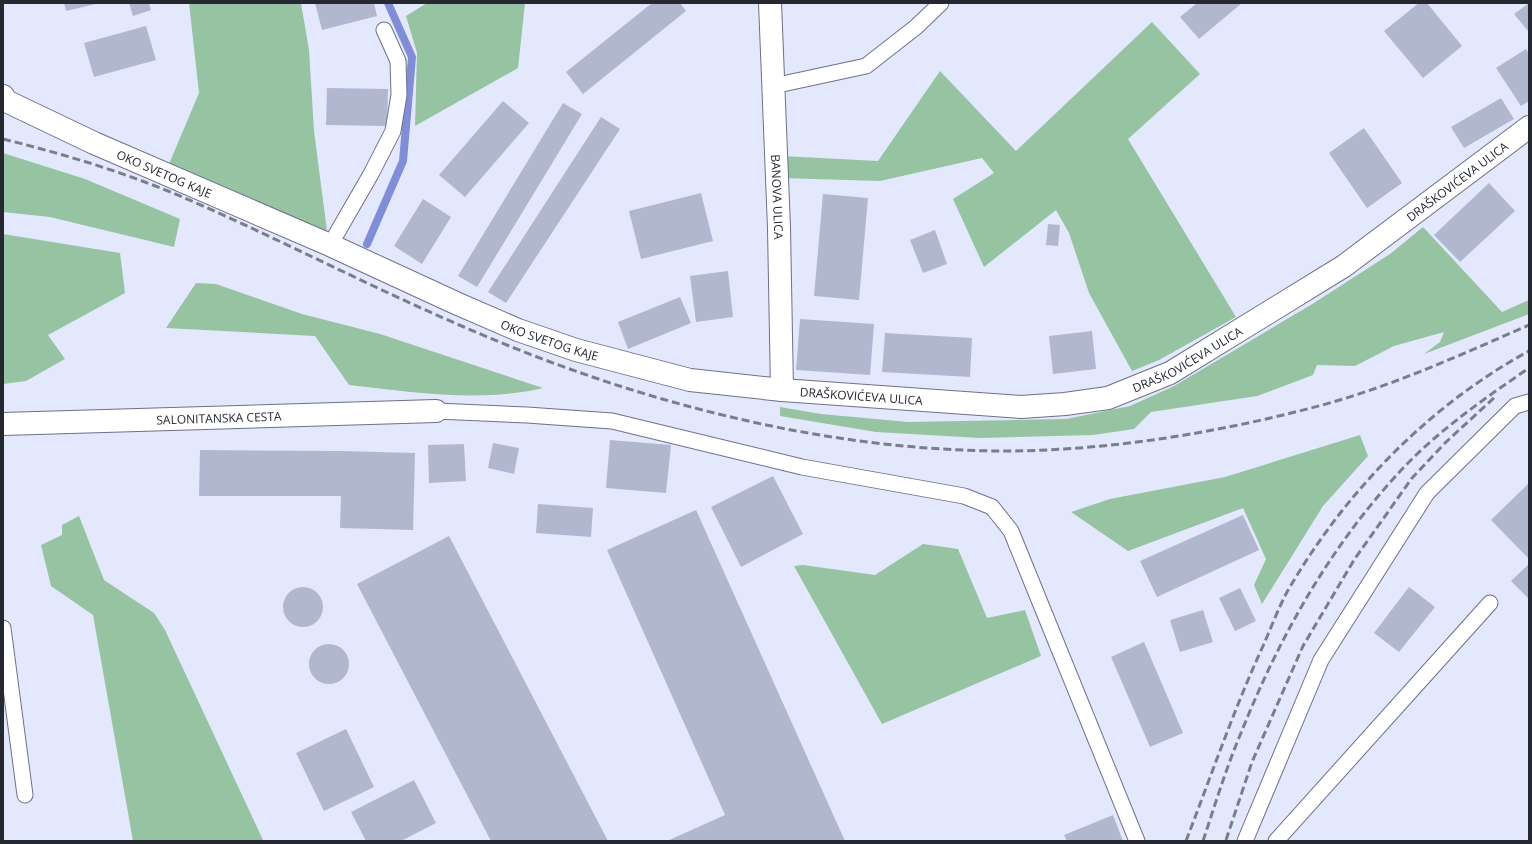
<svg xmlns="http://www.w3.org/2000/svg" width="1532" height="844" font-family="'Open Sans',sans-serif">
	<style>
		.green { fill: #96c3a2 }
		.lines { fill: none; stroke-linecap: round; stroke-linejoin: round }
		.stream { stroke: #818dd6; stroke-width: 8 }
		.building { fill: #b1b7cf }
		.lane-casing { stroke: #6d7188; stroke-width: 17 }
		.street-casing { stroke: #6d7188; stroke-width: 24 }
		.lane { stroke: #fff; stroke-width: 15 }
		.street { stroke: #fff; stroke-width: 22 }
		.rail { stroke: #7a7d8c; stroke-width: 3; stroke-dasharray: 8 4; stroke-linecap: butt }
		.labels { text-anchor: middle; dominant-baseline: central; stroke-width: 3.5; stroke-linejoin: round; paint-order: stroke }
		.street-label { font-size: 12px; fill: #252731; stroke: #f5f6fc }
	</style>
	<rect width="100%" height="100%" fill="#e4e8fd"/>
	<path class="green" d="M 189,3 L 301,3 L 309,50 L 314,131 L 327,231 L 169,164 L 199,93 Z
		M 427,3 L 525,3 L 518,68 L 415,126 L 417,53 L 406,16 Z
		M 1152,22 L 1200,74 L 1128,139 L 1236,317 L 1159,360 L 1132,371 L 1089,293 L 1069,233 L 1056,210 L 984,267 L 953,199 L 994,173 L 982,158 L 880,181 L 782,178 L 782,156 L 878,161 L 940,71 L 1016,151 Z
		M 3,153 L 85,179 L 180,219 L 174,247 L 50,217 L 3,212 Z
		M 1423,227 L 1502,312 L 1529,300 L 1529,314 L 1424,354 L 1440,342 L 1444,332 L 1394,346 L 1355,366 L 1317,365 L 1313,375 L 1257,396 L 1151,412 L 1134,429 L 1093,435 L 980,438 L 876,432 L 780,416 L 780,407 L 821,414 L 908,422 L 1066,419 L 1130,406 L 1174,386 L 1314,303 L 1390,254 Z
		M 3,234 L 120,253 L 125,293 L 48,335 L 65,359 L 26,381 L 3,384 Z
		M 196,283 L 216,284 L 302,314 L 380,334 L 543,388 C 479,403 413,392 349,385 L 315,336 L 166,328 Z
		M 1360,435 L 1368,456 L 1323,506 L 1262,604 L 1254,585 L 1266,559 L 1243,508 L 1128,551 L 1071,512 L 1110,499 L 1225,477 Z
		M 79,516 L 104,580 L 154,613 L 165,630 L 263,840 L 262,841 L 133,841 L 93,615 L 51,586 L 41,545 L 62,535 L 62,525 Z
		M 923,544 L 958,549 L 987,618 L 1025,610 L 1041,656 L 882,724 L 794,566 L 803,565 L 875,575 Z"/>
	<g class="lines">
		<path class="stream" d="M 367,244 L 403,161 L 412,57 L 388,3"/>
	</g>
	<path class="building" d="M 64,3 L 96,3 L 96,4 L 66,11 Z
		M 129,3 L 149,3 L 151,10 L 133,16 Z
		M 315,3 L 374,3 L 377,16 L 322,30 Z
		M 652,3 L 680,3 L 686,11 L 583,94 L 566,72 Z
		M 1197,3 L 1242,3 L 1199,39 L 1180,17 Z
		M 1419,3 L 1427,3 L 1462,46 L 1423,78 L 1384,31 Z
		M 1529,3 L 1529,32 L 1514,14 Z
		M 146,26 L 156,60 L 94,77 L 84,43 Z
		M 1526,49 L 1529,54 L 1529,101 L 1521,106 L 1496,68 Z
		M 327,88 L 388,89 L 387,126 L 326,125 Z
		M 1501,98 L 1514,119 L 1464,148 L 1451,127 Z
		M 503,101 L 529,123 L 465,197 L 439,175 Z
		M 563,103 L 582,114 L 477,287 L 458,276 Z
		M 601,117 L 620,129 L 506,303 L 488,292 Z
		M 1364,128 L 1402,183 L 1367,208 L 1329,153 Z
		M 1489,183 L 1515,211 L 1460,262 L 1434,235 Z
		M 701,193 L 713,241 L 641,259 L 629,211 Z
		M 823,194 L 868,198 L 859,300 L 814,296 Z
		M 423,199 L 451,217 L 422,264 L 394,246 Z
		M 1048,224 L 1060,225 L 1058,246 L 1046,245 Z
		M 935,230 L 947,264 L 923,273 L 910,240 Z
		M 728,271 L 733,317 L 696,322 L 690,276 Z
		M 680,297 L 691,323 L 628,349 L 618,322 Z
		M 800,319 L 874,324 L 870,375 L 796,370 Z
		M 1092,331 L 1096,369 L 1053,374 L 1049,336 Z
		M 885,333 L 972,338 L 970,377 L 882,372 Z
		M 610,440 L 671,445 L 666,493 L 606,488 Z
		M 493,443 L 519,448 L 514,474 L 488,468 Z
		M 464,444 L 466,481 L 429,483 L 428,445 Z
		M 200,450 L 341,451 L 415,453 L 413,530 L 340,528 L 341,496 L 199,496 Z
		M 773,476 L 803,534 L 741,567 L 711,507 Z
		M 1529,483 L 1529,559 L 1491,520 Z
		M 538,504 L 593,508 L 591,537 L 536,533 Z
		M 696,510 L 845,841 L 667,841 L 725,815 L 607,550 Z
		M 1243,515 L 1259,550 L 1157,597 L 1140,561 Z
		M 449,536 L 608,841 L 491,841 L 357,584 Z
		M 1529,564 L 1529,599 L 1511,581 Z
		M283 607a20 20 0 1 1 40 0a20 20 0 1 1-40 0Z
		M 1409,587 L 1435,607 L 1399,652 L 1374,633 Z
		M 1240,588 L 1256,621 L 1235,631 L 1219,598 Z
		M 1203,610 L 1213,642 L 1180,652 L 1170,620 Z
		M 1144,642 L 1183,733 L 1150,747 L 1111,657 Z
		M309 664a20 20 0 1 1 40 0a20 20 0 1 1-40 0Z
		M 346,729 L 374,787 L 324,811 L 296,753 Z
		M 414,780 L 436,823 L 401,841 L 366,841 L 351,812 Z
		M 1113,815 L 1123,841 L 1067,841 L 1064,835 Z"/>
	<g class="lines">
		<g class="lane-casing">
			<path id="lane" d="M 773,86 L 866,66 L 916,27 L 941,3
				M 330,245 L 371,174 L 393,131 L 399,95 L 398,61 L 384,30
				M 436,411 L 527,415 L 612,421 L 802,467 L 964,496 L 992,507 L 1011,531 L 1137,841
				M 3,628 L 25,795
				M 1245,841 L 1321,660 L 1427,493 L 1515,406 L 1529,402
				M 1276,841 L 1490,603"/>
		</g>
		<g class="street-casing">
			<g id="street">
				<path id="s1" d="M 770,3 L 779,228 L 782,390"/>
				<path id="s2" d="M 3,96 L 6,101 L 94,143 L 330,245 L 458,304 L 518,330 L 576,350 L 690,380 L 782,390 L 1021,407 L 1065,404 L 1108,398 L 1170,373 L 1344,266 L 1529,127"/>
				<path id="s3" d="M 3,424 L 436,411"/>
			</g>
		</g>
		<use href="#lane" class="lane"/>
		<use href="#street" class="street"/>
		<path class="rail" d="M 3,139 C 68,155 133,175 194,202 C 285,242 373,288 464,327 C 631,400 818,450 1001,451 C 1105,451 1211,434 1311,408 C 1386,389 1458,356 1529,325
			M 1226,840 L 1252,762 L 1303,646 L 1354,560 L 1412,478 L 1446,442 L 1495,397
			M 1186,841 C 1211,776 1234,709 1263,646 C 1271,628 1278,609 1287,592 C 1344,493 1428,406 1529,351
			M 1203,841 C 1215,805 1226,768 1241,733 C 1278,640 1327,552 1394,478 C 1433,434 1481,401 1529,368"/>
	</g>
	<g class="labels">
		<g class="street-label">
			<text stroke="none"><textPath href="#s2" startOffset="180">OKO SVETOG KAJE</textPath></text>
			<text stroke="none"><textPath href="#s2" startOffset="1578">DRAŠKOVIĆEVA ULICA</textPath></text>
			<text stroke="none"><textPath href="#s1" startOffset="194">BANOVA ULICA</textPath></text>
			<text stroke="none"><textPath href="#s2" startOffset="600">OKO SVETOG KAJE</textPath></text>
			<text stroke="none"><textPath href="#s2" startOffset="1254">DRAŠKOVIĆEVA ULICA</textPath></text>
			<text stroke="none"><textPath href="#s2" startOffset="918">DRAŠKOVIĆEVA ULICA</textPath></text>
			<text stroke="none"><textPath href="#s3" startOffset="216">SALONITANSKA CESTA</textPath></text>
		</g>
	</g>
	<rect width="1532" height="844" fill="none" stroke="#252731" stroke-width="8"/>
</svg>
